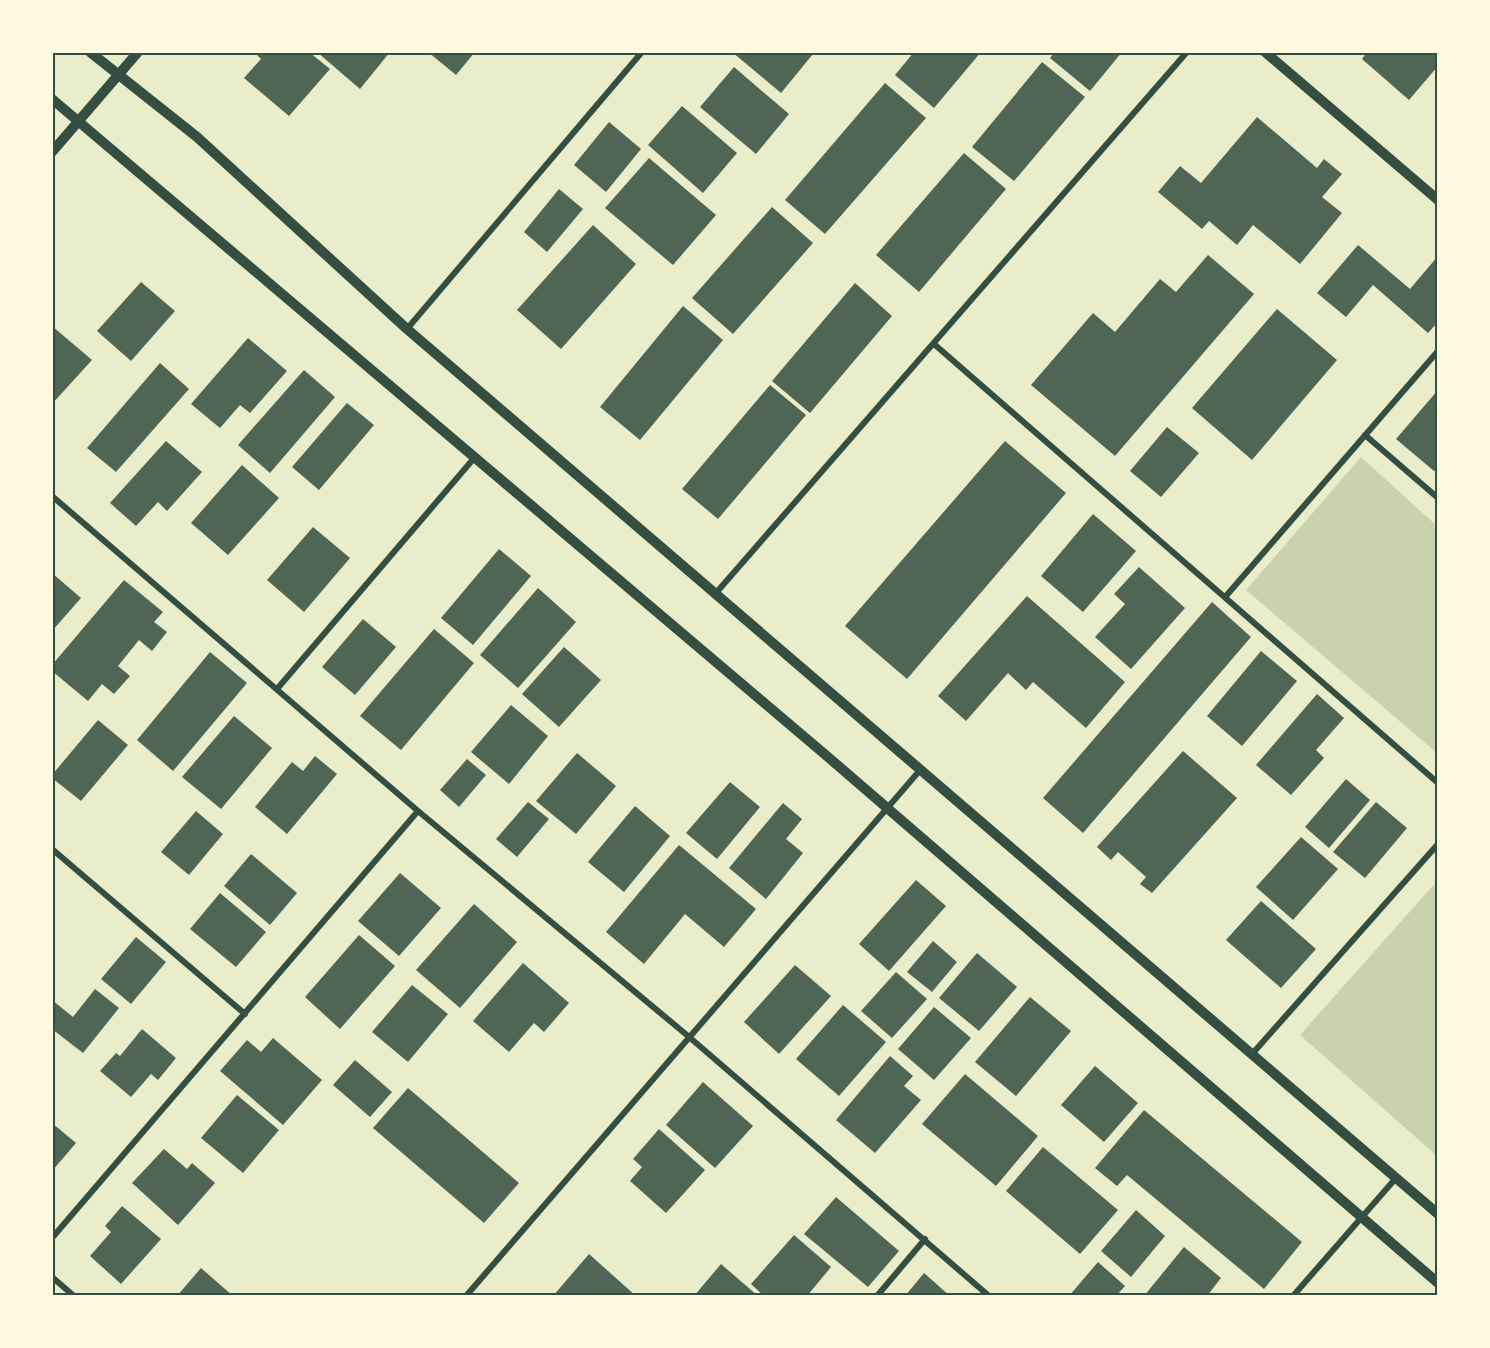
<svg xmlns="http://www.w3.org/2000/svg" width="1490" height="1348" font-family="Merriweather,serif">
	<style>
		.green { fill: #cad2ad }
		.building { fill: #4f6655 }
		.lines { fill: none; stroke-linecap: round; stroke-linejoin: round }
		.minor { stroke: #344e41; stroke-width: 6 }
		.tertiary { stroke: #344e41; stroke-width: 10 }
		.neatline { fill: none; stroke: #344e41; stroke-width: 2 }
	</style>
	<rect width="100%" height="100%" fill="#e9edc9"/>
	<path class="green" d="M 1361,457 L 1437,526 L 1437,753 L 1246,590 Z
		M 1437,881 L 1437,1156 L 1300,1035 Z"/>
	<path class="building" d="M 254,52 L 309,52 L 330,69 L 289,116 L 244,78 L 261,59 Z
		M 317,52 L 390,52 L 360,89 Z
		M 428,52 L 475,52 L 456,75 Z
		M 732,52 L 811,52 L 813,54 L 781,93 Z
		M 914,52 L 981,52 L 934,108 L 895,75 Z
		M 1055,52 L 1122,52 L 1090,91 L 1050,58 Z
		M 1367,52 L 1438,52 L 1438,66 L 1409,100 L 1362,59 Z
		M 1042,62 L 1085,97 L 1014,181 L 972,147 Z
		M 734,67 L 789,114 L 756,154 L 700,107 Z
		M 885,83 L 926,118 L 825,234 L 785,200 Z
		M 682,106 L 737,153 L 703,193 L 648,145 Z
		M 1257,117 L 1317,168 L 1324,159 L 1342,174 L 1322,197 L 1342,213 L 1300,264 L 1253,225 L 1237,245 L 1209,221 L 1202,229 L 1158,192 L 1180,166 L 1201,183 Z
		M 609,122 L 641,149 L 606,192 L 574,165 Z
		M 964,153 L 1006,189 L 919,292 L 876,255 Z
		M 649,158 L 716,215 L 673,265 L 605,208 Z
		M 559,189 L 583,209 L 547,252 L 524,232 Z
		M 772,207 L 813,243 L 733,334 L 692,298 Z
		M 593,225 L 636,264 L 561,349 L 517,310 Z
		M 1358,245 L 1410,289 L 1438,256 L 1438,322 L 1428,333 L 1373,285 L 1346,317 L 1317,293 Z
		M 1208,255 L 1254,294 L 1115,456 L 1031,385 L 1093,313 L 1115,332 L 1160,279 L 1176,292 Z
		M 141,282 L 175,311 L 131,361 L 97,331 Z
		M 855,283 L 892,316 L 810,413 L 772,381 Z
		M 683,306 L 723,340 L 640,440 L 600,407 Z
		M 1277,309 L 1337,360 L 1252,460 L 1192,408 Z
		M 52,326 L 92,360 L 52,404 Z
		M 248,338 L 287,371 L 250,413 L 240,405 L 220,428 L 191,404 Z
		M 160,363 L 189,389 L 116,472 L 87,448 Z
		M 304,370 L 335,397 L 270,473 L 238,445 Z
		M 770,385 L 806,415 L 718,519 L 682,489 Z
		M 1438,390 L 1438,468 L 1434,471 L 1396,439 Z
		M 347,403 L 374,425 L 319,490 L 292,467 Z
		M 1167,427 L 1199,453 L 1161,497 L 1130,471 Z
		M 166,441 L 202,472 L 167,511 L 158,502 L 136,526 L 110,503 Z
		M 1005,441 L 1066,493 L 907,679 L 845,626 Z
		M 242,465 L 279,498 L 228,555 L 191,523 Z
		M 1093,514 L 1136,551 L 1083,612 L 1041,576 Z
		M 313,527 L 350,558 L 304,612 L 267,580 Z
		M 499,549 L 531,576 L 473,645 L 441,618 Z
		M 1139,567 L 1185,608 L 1131,669 L 1095,637 L 1125,604 L 1114,594 Z
		M 52,573 L 81,598 L 52,631 Z
		M 124,580 L 163,612 L 154,622 L 167,632 L 152,651 L 139,640 L 118,666 L 130,676 L 114,694 L 102,684 L 88,701 L 52,671 L 52,665 Z
		M 538,588 L 576,622 L 518,688 L 480,655 Z
		M 1027,596 L 1125,682 L 1086,728 L 1033,682 L 1026,690 L 1008,673 L 966,721 L 938,696 Z
		M 1212,602 L 1251,637 L 1083,833 L 1043,798 Z
		M 363,619 L 396,647 L 355,695 L 322,667 Z
		M 434,629 L 474,663 L 401,750 L 360,716 Z
		M 564,647 L 601,680 L 559,727 L 522,694 Z
		M 1261,651 L 1297,681 L 1242,746 L 1207,716 Z
		M 210,652 L 247,683 L 173,771 L 137,740 Z
		M 1317,694 L 1344,718 L 1316,750 L 1324,758 L 1291,795 L 1256,765 Z
		M 511,705 L 548,736 L 509,784 L 471,752 Z
		M 234,716 L 272,748 L 221,809 L 182,777 Z
		M 98,720 L 128,745 L 81,801 L 52,778 L 52,775 Z
		M 1183,751 L 1237,798 L 1152,893 L 1140,884 L 1146,877 L 1118,852 L 1111,860 L 1097,847 Z
		M 577,753 L 616,786 L 576,834 L 536,801 Z
		M 315,756 L 337,774 L 287,834 L 255,807 L 292,762 L 303,771 Z
		M 467,759 L 486,775 L 459,807 L 440,790 Z
		M 1346,779 L 1370,800 L 1329,848 L 1305,827 Z
		M 730,782 L 760,807 L 717,859 L 686,833 Z
		M 528,802 L 549,819 L 517,857 L 496,839 Z
		M 1376,802 L 1407,828 L 1365,878 L 1333,852 Z
		M 783,803 L 802,819 L 786,839 L 803,853 L 766,899 L 729,868 Z
		M 635,806 L 670,836 L 624,892 L 588,862 Z
		M 196,811 L 223,834 L 189,875 L 161,852 Z
		M 1301,837 L 1338,869 L 1293,920 L 1256,887 Z
		M 679,845 L 756,909 L 724,947 L 685,914 L 644,964 L 606,932 Z
		M 251,854 L 297,893 L 270,925 L 224,886 Z
		M 400,873 L 441,908 L 399,956 L 358,921 Z
		M 916,880 L 946,906 L 889,971 L 859,944 Z
		M 220,893 L 266,932 L 236,967 L 190,929 Z
		M 1261,901 L 1316,949 L 1281,988 L 1226,940 Z
		M 474,904 L 517,942 L 460,1008 L 416,970 Z
		M 359,935 L 395,966 L 340,1029 L 305,997 Z
		M 136,937 L 166,962 L 131,1004 L 101,979 Z
		M 933,941 L 957,962 L 932,992 L 907,972 Z
		M 977,953 L 1017,987 L 979,1031 L 939,998 Z
		M 523,963 L 569,1003 L 544,1032 L 534,1023 L 509,1052 L 473,1021 Z
		M 795,965 L 831,996 L 779,1054 L 744,1022 Z
		M 896,972 L 927,999 L 892,1038 L 861,1011 Z
		M 412,985 L 448,1014 L 408,1062 L 372,1032 Z
		M 95,989 L 119,1008 L 83,1053 L 52,1029 L 52,1000 L 73,1017 Z
		M 1030,997 L 1071,1031 L 1016,1096 L 975,1062 Z
		M 843,1005 L 886,1042 L 839,1096 L 796,1059 Z
		M 934,1007 L 971,1038 L 934,1080 L 898,1049 Z
		M 142,1029 L 176,1058 L 158,1080 L 151,1074 L 131,1097 L 100,1071 L 116,1053 L 120,1056 Z
		M 273,1038 L 322,1080 L 283,1125 L 220,1071 L 247,1040 L 261,1052 Z
		M 890,1056 L 913,1076 L 904,1086 L 921,1100 L 875,1153 L 836,1120 Z
		M 355,1060 L 392,1092 L 370,1117 L 333,1085 Z
		M 1095,1066 L 1138,1103 L 1104,1142 L 1061,1105 Z
		M 965,1074 L 1038,1136 L 996,1186 L 922,1124 Z
		M 703,1082 L 753,1126 L 715,1168 L 666,1125 Z
		M 408,1088 L 519,1183 L 484,1223 L 373,1128 Z
		M 237,1095 L 279,1130 L 243,1173 L 201,1138 Z
		M 1144,1110 L 1302,1242 L 1264,1289 L 1127,1175 L 1117,1186 L 1095,1168 Z
		M 52,1123 L 76,1143 L 52,1171 Z
		M 659,1129 L 705,1170 L 666,1213 L 630,1181 L 642,1167 L 633,1159 Z
		M 1043,1147 L 1118,1210 L 1080,1254 L 1006,1191 Z
		M 164,1149 L 187,1169 L 192,1163 L 215,1183 L 178,1225 L 132,1183 Z
		M 836,1197 L 899,1251 L 868,1287 L 804,1234 Z
		M 122,1206 L 161,1239 L 121,1284 L 90,1256 L 111,1232 L 105,1226 Z
		M 1136,1210 L 1165,1236 L 1131,1277 L 1101,1251 Z
		M 794,1235 L 831,1267 L 807,1296 L 764,1296 L 751,1284 Z
		M 1184,1247 L 1221,1278 L 1207,1296 L 1144,1296 Z
		M 589,1254 L 636,1296 L 553,1296 Z
		M 1098,1262 L 1125,1286 L 1116,1296 L 1069,1296 Z
		M 721,1264 L 758,1296 L 694,1296 Z
		M 201,1268 L 233,1296 L 177,1296 Z
		M 924,1273 L 950,1296 L 905,1296 Z"/>
	<g class="lines">
		<path class="minor" d="M 407,329 L 642,52
			M 934,344 L 1438,783
			M 1365,435 L 1438,498
			M 52,496 L 418,811 L 688,1036 L 989,1296
			M 716,593 L 1187,52
			M 1226,596 L 1438,351
			M 277,689 L 475,457
			M 52,849 L 245,1014
			M 1253,1053 L 1438,844
			M 52,1238 L 418,811
			M 52,1277 L 74,1296
			M 466,1296 L 921,769
			M 877,1296 L 925,1239
			M 1293,1296 L 1396,1178"/>
		<path class="tertiary" d="M 90,52 L 197,137 L 407,329 L 1438,1214
			M 1265,52 L 1438,200
			M 52,99 L 828,757 L 1438,1283
			M 52,152 L 138,52"/>
	</g>
	<rect width="1490" height="1348" fill="none" stroke="#fefae0" stroke-width="108"/>
	<rect x="54" y="54" width="1382" height="1240" class="neatline"/>
</svg>
